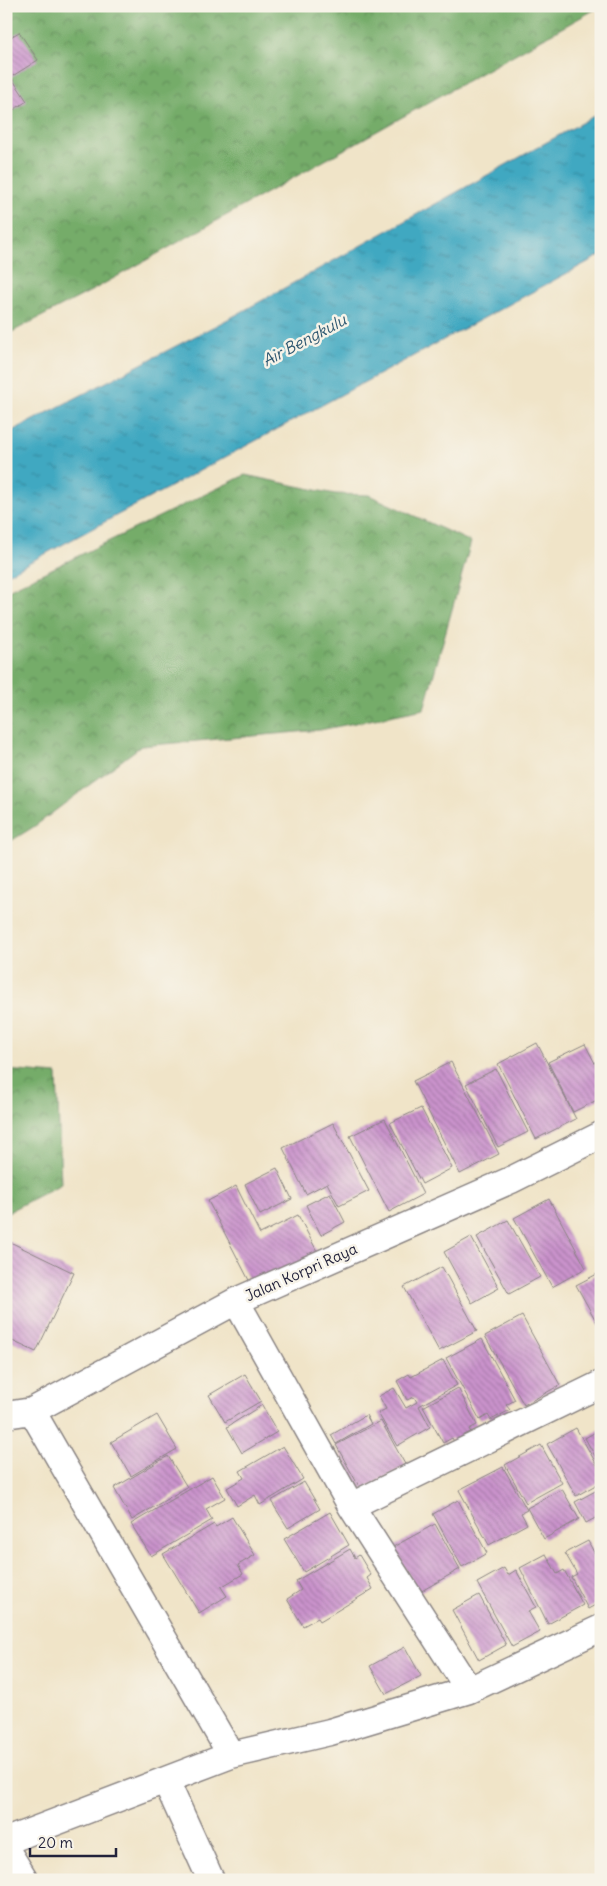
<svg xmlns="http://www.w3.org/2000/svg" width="607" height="1886" font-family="Delius,sans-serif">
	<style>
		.forest { fill: url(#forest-crowns); stroke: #4c6752 }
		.water { fill: url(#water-ripples); stroke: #31657e }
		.building { fill: url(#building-back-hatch) }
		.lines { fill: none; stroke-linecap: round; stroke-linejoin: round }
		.street-casing { stroke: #898382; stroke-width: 29 }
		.street { stroke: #fff; stroke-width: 26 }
		.labels { text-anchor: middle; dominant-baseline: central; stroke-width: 5; stroke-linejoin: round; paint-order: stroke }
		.street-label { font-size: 15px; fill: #22223b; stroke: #f7f3e8 }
		.water-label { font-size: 16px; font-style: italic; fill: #2e5871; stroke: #f7f3e8 }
	</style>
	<defs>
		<pattern id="forest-crowns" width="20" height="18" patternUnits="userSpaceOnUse" patternTransform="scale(1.25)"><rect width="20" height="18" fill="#75ac69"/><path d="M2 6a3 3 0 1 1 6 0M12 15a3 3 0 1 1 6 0" fill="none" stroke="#608c58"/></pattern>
		<pattern id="water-ripples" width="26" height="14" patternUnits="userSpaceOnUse" patternTransform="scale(1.25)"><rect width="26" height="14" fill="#40a8c1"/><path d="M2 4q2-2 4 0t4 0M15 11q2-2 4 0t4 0" fill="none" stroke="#35889e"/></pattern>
		<pattern id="building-back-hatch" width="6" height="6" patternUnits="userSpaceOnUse" patternTransform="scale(1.25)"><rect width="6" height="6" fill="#ca93cc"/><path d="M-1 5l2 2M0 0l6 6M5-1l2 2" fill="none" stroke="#a478a7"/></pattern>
	</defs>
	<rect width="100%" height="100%" fill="#f7f3e8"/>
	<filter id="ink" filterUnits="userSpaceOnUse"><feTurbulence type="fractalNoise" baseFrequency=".02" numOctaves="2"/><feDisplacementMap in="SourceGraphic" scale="10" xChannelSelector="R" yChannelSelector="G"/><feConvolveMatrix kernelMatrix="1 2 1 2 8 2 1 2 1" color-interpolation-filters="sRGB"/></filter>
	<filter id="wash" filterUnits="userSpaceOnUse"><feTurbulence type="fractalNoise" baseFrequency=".0096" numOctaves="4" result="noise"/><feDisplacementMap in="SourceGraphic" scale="20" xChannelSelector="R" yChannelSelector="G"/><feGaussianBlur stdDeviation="1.12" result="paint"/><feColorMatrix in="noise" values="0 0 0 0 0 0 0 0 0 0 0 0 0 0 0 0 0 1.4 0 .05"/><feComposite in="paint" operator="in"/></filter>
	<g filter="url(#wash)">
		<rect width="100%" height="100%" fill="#f0e4c8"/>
		<path class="forest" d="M 6,6 L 601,6 L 91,291 L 6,335 Z
			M 245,475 L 335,494 L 369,495 L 471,542 L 424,709 L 320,730 L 141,746 L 35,826 L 6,844 L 6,591 Z
			M 6,1070 L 57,1074 L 61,1184 L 6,1213 Z"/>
		<path class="water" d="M 601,112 L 601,255 L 6,575 L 6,434 L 234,316 Z"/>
		<g id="blocks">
			<path class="building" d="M 19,32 L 38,60 L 11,77 L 27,101 L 6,115 L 6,40 Z
				M 537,1043 L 576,1119 L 536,1139 L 498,1064 Z
				M 585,1044 L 601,1075 L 601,1098 L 573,1112 L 548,1062 Z
				M 451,1062 L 499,1154 L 460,1174 L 413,1081 Z
				M 496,1069 L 528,1132 L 498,1147 L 466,1084 Z
				M 421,1108 L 452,1168 L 422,1184 L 390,1123 Z
				M 385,1119 L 423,1194 L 389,1212 L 350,1136 Z
				M 333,1123 L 369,1191 L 339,1206 L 327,1183 L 306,1194 L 283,1148 Z
				M 277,1168 L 292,1199 L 260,1215 L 245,1184 Z
				M 236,1186 L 260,1234 L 298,1215 L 319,1255 L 253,1288 L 208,1201 Z
				M 330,1193 L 345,1222 L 321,1235 L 306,1205 Z
				M 549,1199 L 586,1268 L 552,1287 L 514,1218 Z
				M 508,1220 L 540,1277 L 509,1294 L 477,1237 Z
				M 471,1237 L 499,1288 L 472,1303 L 444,1252 Z
				M 6,1240 L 74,1273 L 36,1352 L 6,1338 Z
				M 442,1267 L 477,1331 L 439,1351 L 404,1287 Z
				M 601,1272 L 601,1330 L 576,1285 Z
				M 522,1316 L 560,1385 L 524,1405 L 485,1336 Z
				M 482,1339 L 515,1400 L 506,1405 L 510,1410 L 491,1420 L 488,1415 L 480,1420 L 446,1358 Z
				M 443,1360 L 457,1385 L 419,1406 L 430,1427 L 397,1446 L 378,1413 L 386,1409 L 379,1396 L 394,1388 L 406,1408 L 417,1402 L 414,1397 L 407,1400 L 397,1381 L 409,1374 L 411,1377 Z
				M 245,1374 L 261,1401 L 225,1422 L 209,1395 Z
				M 458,1388 L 477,1425 L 469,1429 L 472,1434 L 455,1443 L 452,1438 L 443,1443 L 423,1407 Z
				M 262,1405 L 277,1432 L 242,1453 L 227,1427 Z
				M 157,1415 L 177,1449 L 131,1476 L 111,1442 Z
				M 366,1415 L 371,1424 L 336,1444 L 331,1435 Z
				M 381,1421 L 406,1466 L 361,1490 L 336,1445 Z
				M 576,1428 L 601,1472 L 601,1482 L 576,1496 L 547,1444 Z
				M 601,1429 L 601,1467 L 585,1438 Z
				M 541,1445 L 562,1483 L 526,1503 L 505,1465 Z
				M 283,1446 L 303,1479 L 260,1505 L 255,1495 L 237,1506 L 227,1488 L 244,1478 L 240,1471 Z
				M 168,1456 L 187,1487 L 132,1520 L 114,1488 Z
				M 503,1467 L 527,1510 L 521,1513 L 527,1524 L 489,1545 L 459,1490 Z
				M 212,1476 L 225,1498 L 206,1509 L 212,1520 L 151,1556 L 131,1524 Z
				M 304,1482 L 320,1509 L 288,1528 L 271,1501 Z
				M 601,1488 L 601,1515 L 586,1523 L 575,1502 Z
				M 562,1489 L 579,1519 L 544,1539 L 527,1508 Z
				M 458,1500 L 487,1553 L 462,1567 L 433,1514 Z
				M 330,1512 L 349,1545 L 304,1572 L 284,1539 Z
				M 232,1517 L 255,1555 L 238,1565 L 243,1574 L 221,1587 L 227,1596 L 199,1613 L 163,1554 L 214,1524 L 216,1527 Z
				M 435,1524 L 460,1569 L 418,1593 L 393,1547 Z
				M 588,1541 L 599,1562 L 601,1561 L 601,1602 L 588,1609 L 571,1577 L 577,1574 L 565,1553 Z
				M 350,1549 L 355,1558 L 359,1555 L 371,1575 L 367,1578 L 373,1589 L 320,1621 L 318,1618 L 303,1626 L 287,1599 L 301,1590 L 296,1581 Z
				M 546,1554 L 557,1574 L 564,1570 L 583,1605 L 548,1624 L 520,1568 Z
				M 504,1568 L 508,1575 L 516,1570 L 536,1607 L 528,1611 L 540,1632 L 512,1647 L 477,1583 Z
				M 479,1595 L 506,1645 L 479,1660 L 452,1610 Z
				M 405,1647 L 421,1676 L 386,1694 L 370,1666 Z"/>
		</g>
	</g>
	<g filter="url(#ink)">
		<use href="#blocks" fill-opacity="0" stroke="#898382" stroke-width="1"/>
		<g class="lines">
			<g class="street-casing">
				<path id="street" d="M 236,1301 L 351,1506 L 601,1384
					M 32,1411 L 231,1755
					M 6,1415 L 32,1411 L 236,1301 L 511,1180 L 601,1135
					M 351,1506 L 469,1690
					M 166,1781 L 211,1880
					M 6,1841 L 231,1755 L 330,1732 L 469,1690 L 601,1628
					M 6,1849 L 25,1880"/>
			</g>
			<use href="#street" class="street"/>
		</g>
	</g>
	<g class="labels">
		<g class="street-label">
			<text transform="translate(301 1272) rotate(-24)">Jalan Korpri Raya</text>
		</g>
		<g class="water-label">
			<text transform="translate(304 340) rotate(-28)">Air Bengkulu</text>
		</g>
	</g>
	<rect width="607" height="1886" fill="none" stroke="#f7f3e8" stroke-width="25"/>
	<path d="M30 1848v8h86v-8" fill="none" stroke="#22223b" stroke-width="2.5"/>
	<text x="38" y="1848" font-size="15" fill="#22223b" stroke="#f7f3e8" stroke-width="4" paint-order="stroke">20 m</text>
</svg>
